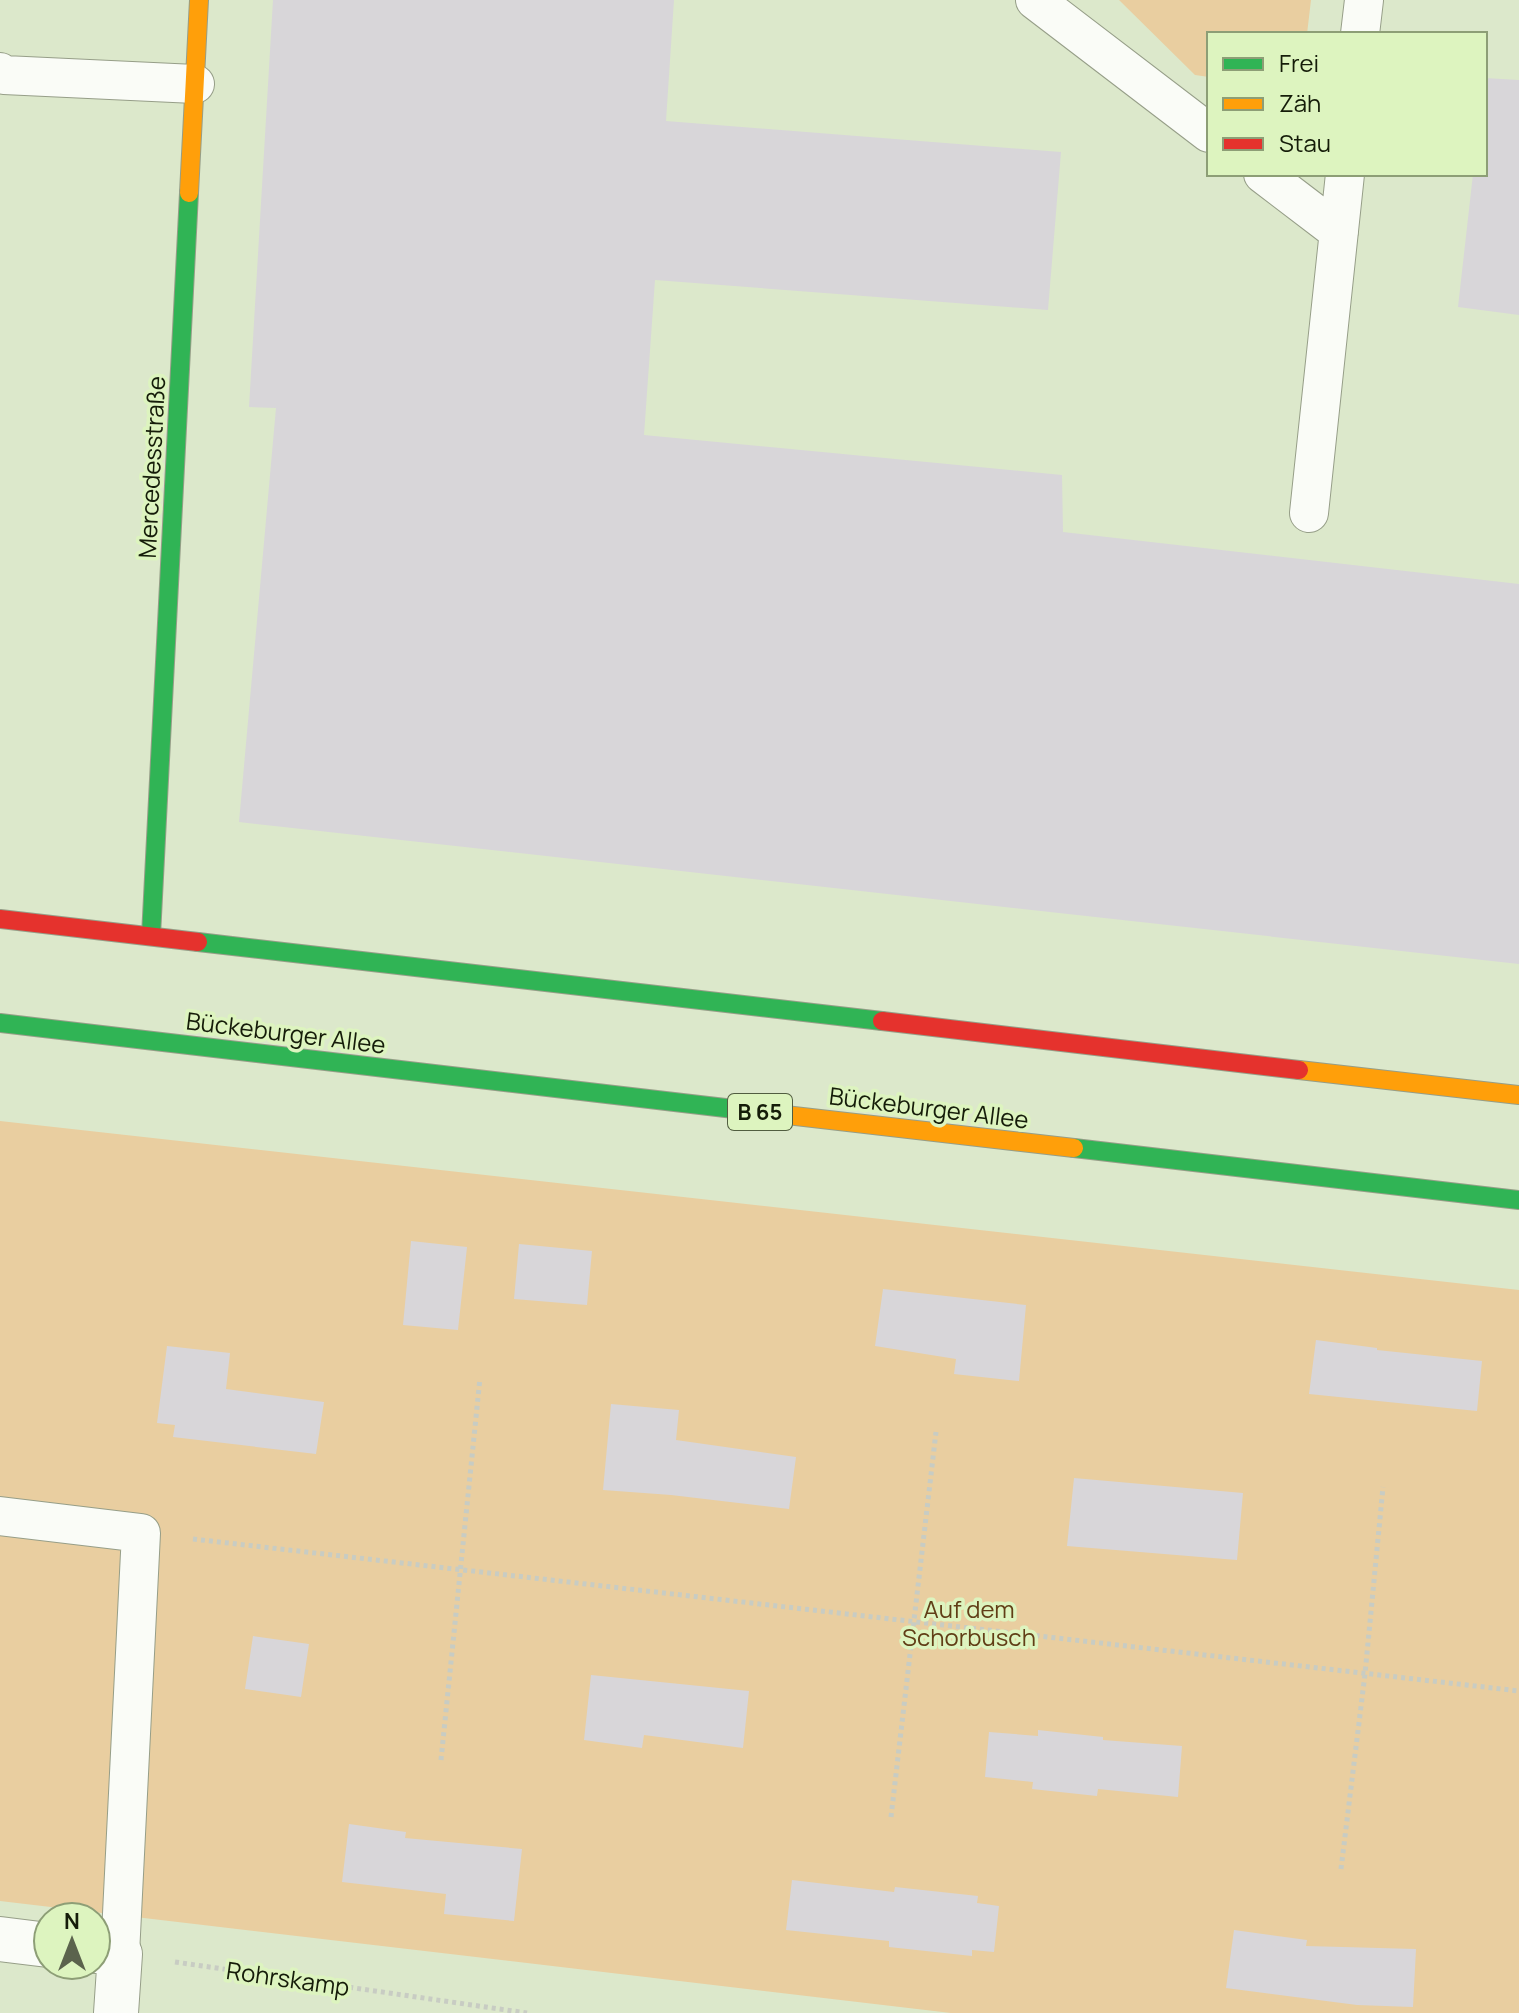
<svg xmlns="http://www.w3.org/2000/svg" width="1519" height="2013" font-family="Manrope,sans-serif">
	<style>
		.green { fill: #e9cea0 }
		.building { fill: #d8d6d9 }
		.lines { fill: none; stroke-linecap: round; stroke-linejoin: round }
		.lane-casing { stroke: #969e88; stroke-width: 40 }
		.street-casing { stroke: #969e88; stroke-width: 46 }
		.fast-casing { stroke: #969e88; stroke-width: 20 }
		.slow-casing { stroke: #969e88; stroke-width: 20 }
		.jam-casing { stroke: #969e88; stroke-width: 20 }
		.path { stroke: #c8ccc3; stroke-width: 5; stroke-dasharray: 4 4; stroke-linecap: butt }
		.lane { stroke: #fafcf7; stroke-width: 38 }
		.street { stroke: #fafcf7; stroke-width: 44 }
		.fast { stroke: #30b455; stroke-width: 18 }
		.slow { stroke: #ff9f0a; stroke-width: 18 }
		.jam { stroke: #e5322d; stroke-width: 18 }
		.labels { text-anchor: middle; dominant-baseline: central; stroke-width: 7; stroke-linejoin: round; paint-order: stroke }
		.shield { fill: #ddf4bf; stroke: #515d40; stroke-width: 2 }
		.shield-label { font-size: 22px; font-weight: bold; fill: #151c09 }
		.street-label { font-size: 24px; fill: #151c09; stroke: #ddf4bf }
		.park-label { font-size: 24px; fill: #613e16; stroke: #ddf4bf }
	</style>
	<rect width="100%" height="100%" fill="#dce8cb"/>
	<path class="green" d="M 1119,0 L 1311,0 L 1307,34 L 1209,34 L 1209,77 L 1195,75 Z
		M 0,1121 L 1519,1290 L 1519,2013 L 951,2013 L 0,1901 Z"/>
	<path class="building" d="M 273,0 L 674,0 L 666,121 L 1061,152 L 1048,310 L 655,280 L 644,435 L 1062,475 L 1063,532 L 1519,584 L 1519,964 L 239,822 L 276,408 L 249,407 Z
		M 1485,78 L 1519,80 L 1519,315 L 1458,307 L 1473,174 L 1485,174 Z
		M 411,1241 L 467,1247 L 458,1330 L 403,1325 Z
		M 519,1244 L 592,1251 L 587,1305 L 514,1299 Z
		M 883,1289 L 1026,1305 L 1019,1381 L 954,1374 L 956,1359 L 875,1346 Z
		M 1316,1340 L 1377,1348 L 1377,1350 L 1482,1361 L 1477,1411 L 1309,1394 Z
		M 167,1346 L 230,1353 L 226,1389 L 324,1402 L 316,1454 L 173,1437 L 175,1425 L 157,1423 Z
		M 611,1404 L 679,1410 L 676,1440 L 796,1457 L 789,1509 L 671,1495 L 603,1490 Z
		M 1074,1478 L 1243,1493 L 1237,1560 L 1067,1546 Z
		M 253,1636 L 309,1644 L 301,1697 L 245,1689 Z
		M 591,1675 L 749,1691 L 743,1748 L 644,1735 L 642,1748 L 584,1740 Z
		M 1038,1730 L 1103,1737 L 1103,1740 L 1182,1746 L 1178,1797 L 1098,1789 L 1097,1796 L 1032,1789 L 1033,1782 L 985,1777 L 989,1732 L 1038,1736 Z
		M 349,1824 L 406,1832 L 405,1838 L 522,1849 L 514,1921 L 444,1914 L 446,1894 L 342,1882 Z
		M 792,1880 L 894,1892 L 895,1887 L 978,1896 L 977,1903 L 999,1906 L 994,1952 L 972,1950 L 972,1956 L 889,1947 L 889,1941 L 786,1930 Z
		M 1234,1930 L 1307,1940 L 1306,1946 L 1416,1949 L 1413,2007 L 1357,2005 L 1226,1988 Z"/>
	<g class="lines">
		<g class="lane-casing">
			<path id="lane" d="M 1035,0 L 1209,133
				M 1360,34 L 1364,0
				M 0,72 L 4,75 L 195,84
				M 1263,174 L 1339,232
				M 1309,513 L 1345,174
				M 0,1516 L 141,1533 L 120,1954"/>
		</g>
		<g class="street-casing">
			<path id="street" d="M 0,1939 L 48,1945
				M 96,1951 L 120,1954 L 116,2013"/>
		</g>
		<g class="fast-casing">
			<path id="fast" d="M 151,936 L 189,193
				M 198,942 L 882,1021
				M 0,1023 L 751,1111
				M 1074,1148 L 1519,1200"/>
		</g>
		<g class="slow-casing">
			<path id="slow" d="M 189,193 L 199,0
				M 1299,1070 L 1519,1095
				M 751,1111 L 1074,1148"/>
		</g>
		<g class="jam-casing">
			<path id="jam" d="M 0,919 L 198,942
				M 882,1021 L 1299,1070"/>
		</g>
		<path class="path" d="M 193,1539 L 1519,1691
			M 441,1760 L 480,1378
			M 891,1817 L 936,1432
			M 1341,1869 L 1365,1674 L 1383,1487
			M 175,1962 L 527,2013"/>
		<use href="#lane" class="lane"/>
		<use href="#street" class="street"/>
		<use href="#fast" class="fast"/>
		<use href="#slow" class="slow"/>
		<use href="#jam" class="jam"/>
	</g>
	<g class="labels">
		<rect class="shield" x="728" y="1094" width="64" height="36" rx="6"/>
		<g class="shield-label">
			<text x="760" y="1112">B 65</text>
		</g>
		<g class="street-label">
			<text transform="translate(151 467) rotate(-87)">Mercedesstraße</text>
			<text transform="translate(286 1032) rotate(7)">Bückeburger Allee</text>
			<text transform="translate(929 1107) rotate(7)">Bückeburger Allee</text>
			<text transform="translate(288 1978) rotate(8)">Rohrskamp</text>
		</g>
		<g class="park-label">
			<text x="969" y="1608">Auf dem<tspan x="969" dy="28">Schorbusch</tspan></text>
		</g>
	</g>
	<rect x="1207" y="32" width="280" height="144" fill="#ddf4bf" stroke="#8d9e76" stroke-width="2"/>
	<rect x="1223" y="58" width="40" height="12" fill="#30b455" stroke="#8d9e76" stroke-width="2"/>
	<text x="1279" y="72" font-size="24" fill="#151c09">Frei</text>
	<rect x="1223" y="98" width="40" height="12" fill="#ff9f0a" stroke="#8d9e76" stroke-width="2"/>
	<text x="1279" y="112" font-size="24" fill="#151c09">Zäh</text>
	<rect x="1223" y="138" width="40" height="12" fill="#e5322d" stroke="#8d9e76" stroke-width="2"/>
	<text x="1279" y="152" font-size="24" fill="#151c09">Stau</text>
	<g transform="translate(72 1941)"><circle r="38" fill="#ddf4bf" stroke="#8d9e76" stroke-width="2"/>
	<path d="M0-6L14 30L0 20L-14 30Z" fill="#5b634d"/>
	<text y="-12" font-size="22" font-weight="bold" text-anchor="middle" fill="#151c09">N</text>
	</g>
</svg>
